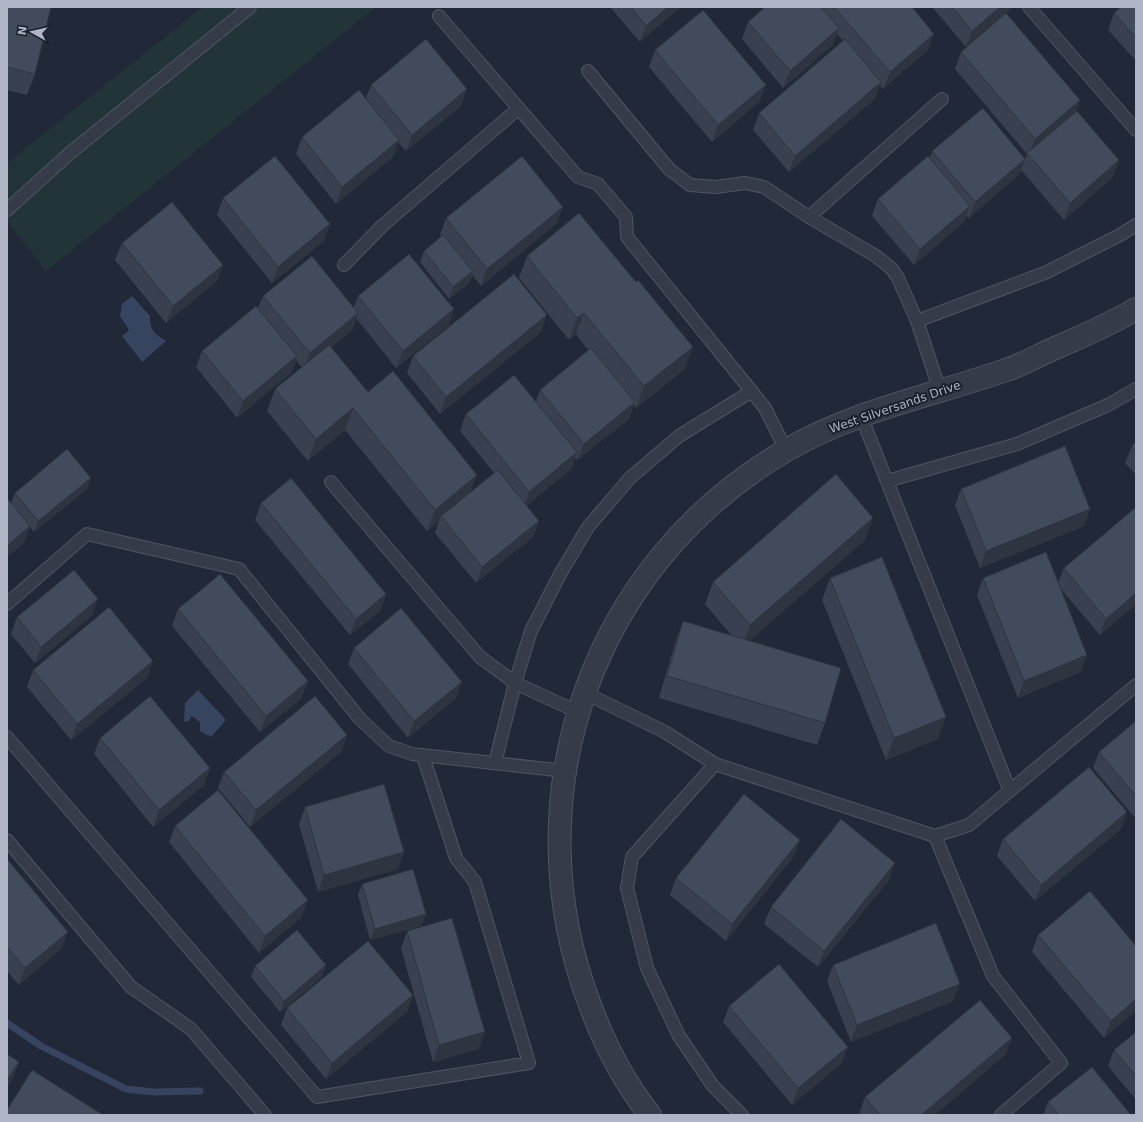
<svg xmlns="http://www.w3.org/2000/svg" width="1143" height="1122" font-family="'DejaVu Sans',sans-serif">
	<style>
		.green { fill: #233439 }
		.water { fill: #374460 }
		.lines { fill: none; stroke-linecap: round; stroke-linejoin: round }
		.stream { stroke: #374460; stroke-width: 7 }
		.service-casing { stroke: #4f5563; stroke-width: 14 }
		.tertiary-casing { stroke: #4f5563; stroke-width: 24 }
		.service { stroke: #353b48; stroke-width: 12 }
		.tertiary { stroke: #353b48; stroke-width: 22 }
		.wall { fill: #39404f }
		.shaded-wall { fill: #2e3440 }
		.building { fill: #424b5c; stroke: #2e3440 }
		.labels { text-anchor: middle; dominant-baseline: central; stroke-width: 4; stroke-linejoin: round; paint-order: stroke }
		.street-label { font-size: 12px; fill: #afb5c5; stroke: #1a202d }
	</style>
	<rect width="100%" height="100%" fill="#212838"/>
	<path class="green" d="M 203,7 L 376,7 L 46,271 L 7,221 L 7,163 Z"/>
	<path class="water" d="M 132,296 L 150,316 C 150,331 154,333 166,341 L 142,362 L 122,336 L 129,330 L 120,316 L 122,304 Z
		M 198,690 L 226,720 L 211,737 L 200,731 L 200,722 L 192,716 L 188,722 L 184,721 L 185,703 Z"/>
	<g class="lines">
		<path class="stream" d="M 7,1023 L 41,1046 L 126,1089 L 154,1092 L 200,1091"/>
		<g class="service-casing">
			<path id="service" d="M 1029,7 L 1136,130
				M 439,16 L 578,177 L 598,184 L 626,217 L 627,237 L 765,408 L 786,450
				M 588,71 L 669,169 L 690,185 L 716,187 L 745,183 L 764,187 L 809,217 L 876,256 L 892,269 L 898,278 L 917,321 L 940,391
				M 7,210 L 70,153 L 250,7
				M 809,217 L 942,99
				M 344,265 L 382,226 L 519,108
				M 917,321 L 1047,272 L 1120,235 L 1136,225
				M 861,416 L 1010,791
				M 887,481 L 1017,444 L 1108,405 L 1136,389
				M 331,482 L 480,657 L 515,683 L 578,712
				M 7,604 L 87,534 L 239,569 L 360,719 L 389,746 L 412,754 L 565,771
				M 585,693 L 665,732 L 715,764 L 935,836 L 969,825 L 1136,685
				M 7,737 L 317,1097 L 529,1063 L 475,882 L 456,858 L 423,756
				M 495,763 L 515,683 L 531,631 L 559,576 L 588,527 L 630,478 L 679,436 L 752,391
				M 715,764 L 632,857 L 627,888 L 647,968 L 679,1036 L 713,1086 L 742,1115
				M 935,836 L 993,976 L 1061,1063 L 1001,1115
				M 7,840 L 131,987 L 191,1029 L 265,1115"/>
		</g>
		<g class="tertiary-casing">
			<path id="tertiary" d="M 650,1115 C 624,1082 604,1043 590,1005 C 510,796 592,564 785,451 C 853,411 931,396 1006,370 C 1022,365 1037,356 1053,349 C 1081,337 1109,325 1136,309"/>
		</g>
		<use href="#service" class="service"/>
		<use href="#tertiary" class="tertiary"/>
	</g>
	<path class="wall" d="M 7,7 L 35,74 L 27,95 L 7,90 Z
		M 610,7 L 681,7 L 640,42 Z
		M 765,7 L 912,7 L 928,50 L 883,89 L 880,85 L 875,99 L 789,172 L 753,130 L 759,113 L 843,41 L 837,34 L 833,45 L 783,88 L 742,39 L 748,22 Z
		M 932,7 L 1011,7 L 1010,10 L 966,47 Z
		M 1136,7 L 1136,61 L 1108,30 L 1114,13 Z
		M 655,50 L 760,101 L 712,142 L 649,67 Z
		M 961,52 L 1080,100 L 1076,111 L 1119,160 L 1113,177 L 1064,220 L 1021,170 L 1019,175 L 969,218 L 967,216 L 964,222 L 914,265 L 872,216 L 878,199 L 930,158 L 932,151 L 1025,159 L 1027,154 L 955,69 Z
		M 371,85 L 461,106 L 406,151 L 398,142 L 393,157 L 336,204 L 296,154 L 302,137 L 366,98 Z
		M 223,198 L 324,241 L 272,283 L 217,215 Z
		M 446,218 L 557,223 L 481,286 L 472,275 L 469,283 L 449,299 L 420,262 L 424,251 L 441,237 L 440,235 Z
		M 122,243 L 223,265 L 217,281 L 166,323 L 115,260 Z
		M 527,256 L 685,369 L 636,408 L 634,405 L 629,419 L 577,460 L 575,458 L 571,469 L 526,506 L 539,521 L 533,537 L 476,583 L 435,533 L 439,521 L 427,531 L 345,430 L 308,461 L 267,411 L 275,389 L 302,368 L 296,360 L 291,373 L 237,418 L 196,367 L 202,351 L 258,308 L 263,296 L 354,307 L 358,296 L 454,309 L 448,326 L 396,368 L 356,318 L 352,330 L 331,347 L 368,392 L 471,492 L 494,473 L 460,431 L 466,414 L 536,401 L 540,390 L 588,350 L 576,334 L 569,340 L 519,278 Z
		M 541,332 L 440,414 L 407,373 L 413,356 Z
		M 1136,442 L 1136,475 L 1125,463 L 1132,446 Z
		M 87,489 L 34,532 L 30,527 L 24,543 L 11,503 L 15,493 Z
		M 961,489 L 1090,509 L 1084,526 L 980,568 L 955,505 Z
		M 261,503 L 386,594 L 380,611 L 350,635 L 255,520 Z
		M 865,540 L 749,641 L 825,723 L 817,745 L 659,698 L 675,643 L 683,621 L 732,636 L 705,604 L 713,582 Z
		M 1064,568 L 1136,604 L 1100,635 L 1060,588 L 1081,672 L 1018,698 L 977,595 L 983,578 L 1058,583 Z
		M 830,578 L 938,739 L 886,760 L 822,600 Z
		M 178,609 L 302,698 L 260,732 L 172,626 Z
		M 92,616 L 35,663 L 11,634 L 17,617 Z
		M 354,648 L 456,698 L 408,738 L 348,664 Z
		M 33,670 L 147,678 L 71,740 L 27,687 Z
		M 1136,721 L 1136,819 L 1093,768 L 1099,752 Z
		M 347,735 L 341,752 L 250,827 L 218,788 L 224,772 Z
		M 100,738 L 210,768 L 204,785 L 153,827 L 94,754 Z
		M 305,807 L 398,869 L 318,892 L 299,824 Z
		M 175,826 L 302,917 L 259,953 L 169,842 Z
		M 1121,829 L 1035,901 L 997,856 L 1003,839 Z
		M 794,856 L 726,941 L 670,895 L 676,878 Z
		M 7,859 L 62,948 L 19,985 L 7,971 Z
		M 889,880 L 818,967 L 764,924 L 771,907 Z
		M 362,884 L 426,914 L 421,926 L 370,940 L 358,895 Z
		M 407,931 L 479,1049 L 433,1062 L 401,948 Z
		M 1038,935 L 1136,1011 L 1104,1038 L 1032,952 Z
		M 326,965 L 322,977 L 280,1012 L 251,977 L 255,966 Z
		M 833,965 L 953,1001 L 851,1042 L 827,981 Z
		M 413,995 L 407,1012 L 326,1079 L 281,1025 L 287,1008 Z
		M 729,1006 L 842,1063 L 792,1105 L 723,1022 Z
		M 1136,1032 L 1136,1100 L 1108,1066 L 1114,1050 Z
		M 1006,1054 L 935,1115 L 860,1115 L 859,1114 L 865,1097 Z
		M 1048,1102 L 1131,1115 L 1043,1115 Z"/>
	<path class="shaded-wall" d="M 668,7 L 681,7 L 640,42 L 646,26 Z
		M 1000,7 L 1011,7 L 1010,10 L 966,47 L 972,31 Z
		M 839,28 L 833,45 L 783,88 L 790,71 Z
		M 934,34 L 928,50 L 883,89 L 890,72 Z
		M 881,82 L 875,99 L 789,172 L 795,156 Z
		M 766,85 L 760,101 L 712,142 L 718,125 Z
		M 467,89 L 461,106 L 406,151 L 412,135 Z
		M 1080,100 L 1074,117 L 1029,155 L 1035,139 Z
		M 399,140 L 393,157 L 336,204 L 342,187 Z
		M 1025,159 L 1019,175 L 969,218 L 975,202 Z
		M 1119,160 L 1113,177 L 1064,220 L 1070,203 Z
		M 970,206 L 964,222 L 914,265 L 920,249 Z
		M 563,207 L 557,223 L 481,286 L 487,269 Z
		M 330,224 L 324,241 L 272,283 L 278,267 Z
		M 223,265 L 217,281 L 166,323 L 173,306 Z
		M 473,271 L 469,283 L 449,299 L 453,287 Z
		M 454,309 L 448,326 L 396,368 L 403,351 Z
		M 358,313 L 352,330 L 304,370 L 310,353 Z
		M 584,313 L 576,334 L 569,340 L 577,318 Z
		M 547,315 L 541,332 L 440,414 L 446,397 Z
		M 693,347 L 685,369 L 636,408 L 644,386 Z
		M 297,356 L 291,373 L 237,418 L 243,401 Z
		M 635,402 L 629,419 L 577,460 L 584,444 Z
		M 353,408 L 345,430 L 308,461 L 316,439 Z
		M 577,452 L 571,469 L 523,509 L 529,492 Z
		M 477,475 L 469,496 L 441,516 L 439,521 L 427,531 L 435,510 Z
		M 91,478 L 87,489 L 34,532 L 38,521 Z
		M 1090,509 L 1084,526 L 980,568 L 986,551 Z
		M 873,518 L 865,540 L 742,647 L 750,625 Z
		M 539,521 L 533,537 L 476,583 L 482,567 Z
		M 30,526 L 24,543 L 7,557 L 7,546 Z
		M 1136,593 L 1136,604 L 1100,635 L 1106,619 Z
		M 386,594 L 380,611 L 350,635 L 356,619 Z
		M 98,599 L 92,616 L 35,663 L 41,647 Z
		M 1087,655 L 1081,672 L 1018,698 L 1024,681 Z
		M 153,661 L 147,678 L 71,740 L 77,724 Z
		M 308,681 L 302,698 L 260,732 L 266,716 Z
		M 462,682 L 456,698 L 408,738 L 414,721 Z
		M 946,717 L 938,739 L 886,760 L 894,738 Z
		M 347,735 L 341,752 L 250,827 L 256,810 Z
		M 210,768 L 204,785 L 153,827 L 159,810 Z
		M 1127,812 L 1121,829 L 1035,901 L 1041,885 Z
		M 800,840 L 794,856 L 726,941 L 732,924 Z
		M 404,852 L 398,869 L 318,892 L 324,875 Z
		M 895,863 L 889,880 L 818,967 L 824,951 Z
		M 308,900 L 302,917 L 259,953 L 265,936 Z
		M 426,914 L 421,926 L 370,940 L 375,929 Z
		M 68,932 L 62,948 L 19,985 L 25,968 Z
		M 326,965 L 322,977 L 280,1012 L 284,1001 Z
		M 960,984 L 953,1001 L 851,1042 L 857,1025 Z
		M 413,995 L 407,1012 L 326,1079 L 332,1063 Z
		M 1136,999 L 1136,1011 L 1104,1038 L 1111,1021 Z
		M 485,1032 L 479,1049 L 433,1062 L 439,1045 Z
		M 1012,1038 L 1006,1054 L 935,1115 L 921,1115 Z
		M 848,1047 L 842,1063 L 792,1105 L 798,1088 Z
		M 19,1062 L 13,1079 L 7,1088 L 7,1080 Z"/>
	<path class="building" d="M 7,7 L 51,7 L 35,74 L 7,67 Z
		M 631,7 L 668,7 L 646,26 Z
		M 765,7 L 821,7 L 839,28 L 790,71 L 748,22 Z
		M 834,7 L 912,7 L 934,34 L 890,72 Z
		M 952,7 L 1000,7 L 972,31 Z
		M 1121,7 L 1136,7 L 1136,38 L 1114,13 Z
		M 703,10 L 766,85 L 718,125 L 655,50 Z
		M 1006,13 L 1080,100 L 1035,139 L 961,52 Z
		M 426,39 L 467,89 L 412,135 L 371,85 Z
		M 845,39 L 881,82 L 795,156 L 759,113 Z
		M 359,90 L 399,140 L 342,187 L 302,137 Z
		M 983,108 L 1025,159 L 975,202 L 932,151 Z
		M 1077,111 L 1119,160 L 1070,203 L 1027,153 Z
		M 275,156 L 330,224 L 278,267 L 223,198 Z
		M 522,156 L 563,207 L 487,269 L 446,218 Z
		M 928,156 L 970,206 L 920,249 L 878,199 Z
		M 172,202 L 223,265 L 173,306 L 122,243 Z
		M 579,213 L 636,282 L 638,280 L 693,347 L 644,386 L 584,313 L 577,318 L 527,256 Z
		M 443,235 L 473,271 L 453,287 L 424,251 Z
		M 409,254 L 454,309 L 403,351 L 358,296 Z
		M 312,256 L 358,313 L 310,353 L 263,296 Z
		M 514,274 L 547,315 L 446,397 L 413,356 Z
		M 256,306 L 297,356 L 243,401 L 202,351 Z
		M 329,345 L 368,392 L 393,371 L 477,475 L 435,510 L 353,408 L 316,439 L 275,389 Z
		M 591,348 L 635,402 L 584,444 L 540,390 Z
		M 514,375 L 577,452 L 529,492 L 466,414 Z
		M 1136,442 L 1136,451 L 1132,446 Z
		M 1065,446 L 1090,509 L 986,551 L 961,489 Z
		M 67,449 L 91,478 L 38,521 L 15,493 Z
		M 498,470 L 539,521 L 482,567 L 441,516 Z
		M 836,474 L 873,518 L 750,625 L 713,582 Z
		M 291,478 L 386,594 L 356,619 L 261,503 Z
		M 7,498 L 30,526 L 7,546 Z
		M 1136,507 L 1136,593 L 1106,619 L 1064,568 Z
		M 1046,552 L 1087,655 L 1024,681 L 983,578 Z
		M 882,557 L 946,717 L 894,738 L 830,578 Z
		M 74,570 L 98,599 L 41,647 L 17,617 Z
		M 220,574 L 308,681 L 266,716 L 178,609 Z
		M 109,607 L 153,661 L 77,724 L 33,670 Z
		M 401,608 L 462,682 L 414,721 L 354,648 Z
		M 683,621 L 841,668 L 825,723 L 667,676 Z
		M 150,696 L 210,768 L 159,810 L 100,738 Z
		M 315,696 L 347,735 L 256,810 L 224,772 Z
		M 1136,721 L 1136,796 L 1099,752 Z
		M 1089,767 L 1127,812 L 1041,885 L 1003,839 Z
		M 384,784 L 404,852 L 324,875 L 305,807 Z
		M 218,790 L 308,900 L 265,936 L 175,826 Z
		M 744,794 L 800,840 L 732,924 L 676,878 Z
		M 841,819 L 895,863 L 824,951 L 771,907 Z
		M 7,859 L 68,932 L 25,968 L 7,947 Z
		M 413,869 L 426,914 L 375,929 L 362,884 Z
		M 1090,891 L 1136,946 L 1136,999 L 1111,1021 L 1038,935 Z
		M 452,918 L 485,1032 L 439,1045 L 407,931 Z
		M 936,923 L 960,984 L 857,1025 L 833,965 Z
		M 297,930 L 326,965 L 284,1001 L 255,966 Z
		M 368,941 L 413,995 L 332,1063 L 287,1008 Z
		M 779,964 L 848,1047 L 798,1088 L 729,1006 Z
		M 980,1000 L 1012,1038 L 921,1115 L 880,1115 L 865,1097 Z
		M 1136,1032 L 1136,1076 L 1114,1050 Z
		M 7,1054 L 19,1062 L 7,1080 Z
		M 1092,1067 L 1131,1115 L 1059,1115 L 1048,1102 Z
		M 32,1070 L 103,1115 L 7,1115 L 7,1110 Z"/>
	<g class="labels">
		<g class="street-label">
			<text transform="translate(895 407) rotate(-19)">West Silversands Drive</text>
		</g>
	</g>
	<rect width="1143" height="1122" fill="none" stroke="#afb5c5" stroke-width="16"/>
	<g transform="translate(32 32) rotate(278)" stroke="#1a202d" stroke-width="3" paint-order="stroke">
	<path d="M0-3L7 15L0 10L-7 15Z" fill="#afb5c5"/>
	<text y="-6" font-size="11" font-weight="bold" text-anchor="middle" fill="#afb5c5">N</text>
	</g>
</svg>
